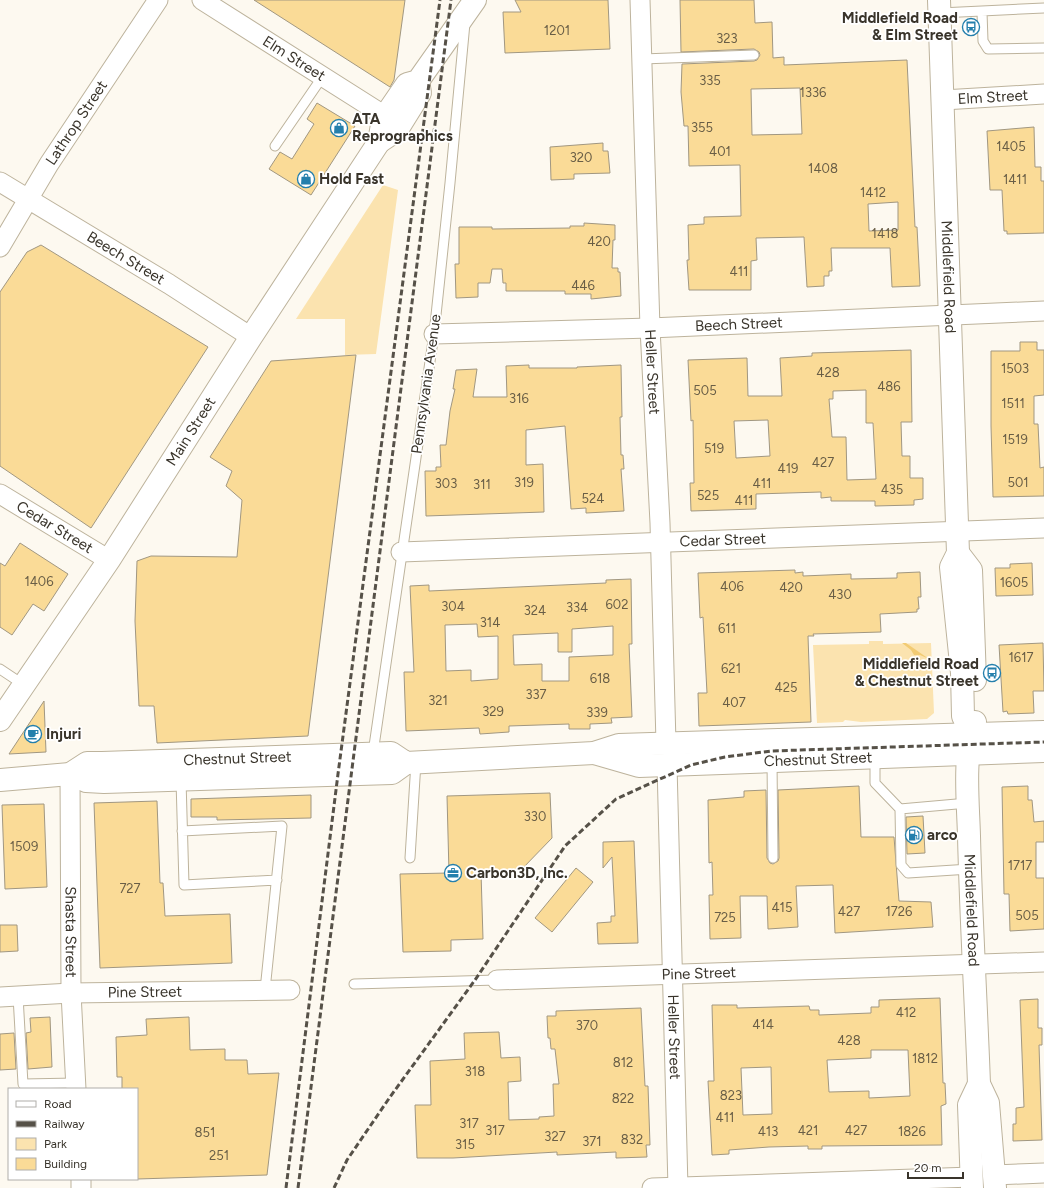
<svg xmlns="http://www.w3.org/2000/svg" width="1044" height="1188" font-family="Figtree,sans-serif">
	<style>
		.green { fill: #fbe3af }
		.water { fill: #f2cb73 }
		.building { fill: #fadb97; stroke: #a19781; fill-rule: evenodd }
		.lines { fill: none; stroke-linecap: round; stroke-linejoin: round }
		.lane-casing { stroke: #bdb39c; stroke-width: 11 }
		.street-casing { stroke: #bdb39c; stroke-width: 21 }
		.secondary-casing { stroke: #bdb39c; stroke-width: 24 }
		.lane { stroke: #fff; stroke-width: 9 }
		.street { stroke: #fff; stroke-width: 19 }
		.secondary { stroke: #fff; stroke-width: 22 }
		.rail { stroke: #565148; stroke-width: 3; stroke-dasharray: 6 3; stroke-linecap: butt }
		.labels { text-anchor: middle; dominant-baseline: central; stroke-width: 3.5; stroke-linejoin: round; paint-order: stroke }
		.number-label { font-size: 13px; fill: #695e46 }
		.poi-label { font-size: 15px; font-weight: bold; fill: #39342b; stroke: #fff; text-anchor: start }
		.street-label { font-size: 15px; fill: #39342b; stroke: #fff }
	</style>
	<rect width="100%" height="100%" fill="#fdf9f0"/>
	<path class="green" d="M 383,185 L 398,190 L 376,354 L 345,355 L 345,319 L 296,319 Z
		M 869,641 L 883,641 L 883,644 L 931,643 L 934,713 L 927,719 L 861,722 L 845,720 L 843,722 L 817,723 L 813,645 L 869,644 Z"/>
	<path class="water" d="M 902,643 L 906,643 L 929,659 L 920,655 L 914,655 L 911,650 Z"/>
	<path class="building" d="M 254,0 L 405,0 L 394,80 L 390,87 Z
		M 515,0 L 608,0 L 610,49 L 505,53 L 503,12 L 521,12 Z
		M 680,0 L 754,0 L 755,23 L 772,22 L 773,58 L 784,57 L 784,65 L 907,60 L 915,227 L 917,227 L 920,286 L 892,287 L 890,248 L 831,248 L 832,271 L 829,271 L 829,276 L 824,276 L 824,286 L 807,287 L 804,237 L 756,238 L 757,260 L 751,261 L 751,290 L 689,290 L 687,260 L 689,260 L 688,225 L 704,224 L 704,217 L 741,216 L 740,165 L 689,166 L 688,126 L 684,126 L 681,92 L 682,64 L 754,61 L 757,60 L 760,55 L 759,52 L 754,49 L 681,52 ZM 800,88 L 802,134 L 752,135 L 751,89 ZM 898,202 L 898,230 L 869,231 L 868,204 Z
		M 317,103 L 355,126 L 311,195 L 269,169 L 280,152 L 292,159 L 314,124 L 307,119 Z
		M 1034,127 L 1035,167 L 1041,167 L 1041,181 L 1044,181 L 1044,233 L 1007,234 L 1007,231 L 1004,231 L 1002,190 L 990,190 L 987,131 Z
		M 603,143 L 603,151 L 608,151 L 610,173 L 574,174 L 574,179 L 551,180 L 550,147 Z
		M 584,223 L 615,225 L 615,240 L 613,240 L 612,268 L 618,268 L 618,272 L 620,272 L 621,296 L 591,299 L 591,294 L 565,294 L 565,291 L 506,291 L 506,283 L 503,283 L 502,269 L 492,269 L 490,283 L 478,283 L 478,297 L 456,298 L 455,264 L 459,264 L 459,227 L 492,227 L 492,229 L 570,228 L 570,226 L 584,226 Z
		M 41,245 L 208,347 L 91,528 L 0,466 L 0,292 L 27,252 Z
		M 1020,342 L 1037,342 L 1037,350 L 1044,350 L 1044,395 L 1034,396 L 1034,424 L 1038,424 L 1040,468 L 1044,467 L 1044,496 L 993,497 L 991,426 L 991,351 L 1020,351 Z
		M 911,350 L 912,422 L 901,422 L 902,456 L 910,456 L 910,478 L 923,478 L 923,499 L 914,500 L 914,505 L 875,506 L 875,501 L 831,501 L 831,497 L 821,498 L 821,492 L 756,494 L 756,509 L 691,511 L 690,483 L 694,483 L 693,420 L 691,421 L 688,360 L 747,358 L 748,396 L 782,396 L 780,358 L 812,356 L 812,353 ZM 866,390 L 866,423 L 873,423 L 876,479 L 847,480 L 846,437 L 832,437 L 829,399 L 833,399 L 833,391 ZM 768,420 L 770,456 L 736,458 L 734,421 Z
		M 356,355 L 308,736 L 157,743 L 154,706 L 139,706 L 135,621 L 137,561 L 151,556 L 237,557 L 242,500 L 226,486 L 232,471 L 210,457 L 271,361 Z
		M 529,365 L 529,368 L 577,368 L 577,367 L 621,365 L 622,417 L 620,417 L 621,455 L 623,455 L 624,469 L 621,469 L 624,511 L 586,513 L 586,508 L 571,509 L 565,426 L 526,430 L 526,465 L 543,464 L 544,512 L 426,516 L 425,471 L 436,471 L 436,467 L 441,467 L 440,445 L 446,445 L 450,411 L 455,389 L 453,389 L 456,370 L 477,369 L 473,397 L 507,397 L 506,366 Z
		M 20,543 L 68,574 L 44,611 L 33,604 L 12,635 L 0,627 L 0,563 L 5,566 Z
		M 1032,563 L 1033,595 L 996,596 L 995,568 L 1010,568 L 1010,564 Z
		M 795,570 L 795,573 L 803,572 L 803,576 L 851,574 L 851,579 L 897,578 L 897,573 L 920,572 L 921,597 L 918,597 L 919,609 L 917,609 L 917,612 L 880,614 L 881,632 L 813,634 L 814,636 L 808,636 L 811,722 L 699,726 L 698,693 L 707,693 L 703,617 L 700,618 L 698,573 Z
		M 631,579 L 632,644 L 629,644 L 632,717 L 611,718 L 612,723 L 590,724 L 590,729 L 569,729 L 569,724 L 509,726 L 509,732 L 480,734 L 479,728 L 406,731 L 404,672 L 414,672 L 410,586 L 429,585 L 429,591 L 606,583 L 606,580 ZM 477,624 L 478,637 L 498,636 L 498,679 L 471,681 L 471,670 L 446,671 L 445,625 ZM 613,626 L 613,655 L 569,657 L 569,681 L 542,681 L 542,664 L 514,665 L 513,635 L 558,633 L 558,652 L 572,652 L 572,629 Z
		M 1043,643 L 1044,691 L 1033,691 L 1034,713 L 1008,714 L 1007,711 L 1003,712 L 999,645 Z
		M 44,701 L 46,752 L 9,754 Z
		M 859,786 L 861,837 L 894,837 L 899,901 L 931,902 L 933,927 L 835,933 L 833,885 L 796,886 L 798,927 L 768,929 L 767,896 L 740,896 L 741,938 L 710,939 L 709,895 L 713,895 L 712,862 L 709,863 L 708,800 L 744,797 L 744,791 L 766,790 L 767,858 L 770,863 L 773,864 L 778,861 L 779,858 L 778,790 Z
		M 1028,786 L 1028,800 L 1032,800 L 1034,822 L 1044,821 L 1044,842 L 1036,842 L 1036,878 L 1044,878 L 1044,929 L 1010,931 L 1009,894 L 1004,894 L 1002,787 Z
		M 550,793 L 552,838 L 521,870 L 481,872 L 483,939 L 451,940 L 451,951 L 403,952 L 400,874 L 449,873 L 447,796 Z
		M 311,795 L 311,818 L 217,820 L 217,817 L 191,817 L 191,799 Z
		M 157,801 L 160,883 L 163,883 L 165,916 L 230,914 L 232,963 L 100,968 L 94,803 Z
		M 44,804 L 47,887 L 5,889 L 2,805 Z
		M 923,816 L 925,853 L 907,854 L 906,817 Z
		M 634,841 L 638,943 L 598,944 L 597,923 L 611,922 L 611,916 L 615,916 L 612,857 L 603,868 L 603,842 Z
		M 576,868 L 593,882 L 552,932 L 535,918 Z
		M 0,925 L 17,925 L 18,951 L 0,952 Z
		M 940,998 L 943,1083 L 945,1083 L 946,1104 L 941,1106 L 942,1145 L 822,1146 L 822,1149 L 808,1149 L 808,1146 L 769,1147 L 729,1150 L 729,1154 L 712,1155 L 708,1081 L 714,1081 L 712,1005 L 737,1005 L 737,1008 L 809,1006 L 810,1010 L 819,1010 L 819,1015 L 871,1013 L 871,1007 L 879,1007 L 879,1000 ZM 871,1050 L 908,1050 L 910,1096 L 869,1098 L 869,1091 L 829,1092 L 827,1060 L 871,1058 ZM 771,1067 L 772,1114 L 743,1115 L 741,1068 Z
		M 1038,999 L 1038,1028 L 1042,1028 L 1042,1045 L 1039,1045 L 1042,1140 L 1013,1141 L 1013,1124 L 1016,1124 L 1016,1108 L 1024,1107 L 1020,1000 Z
		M 641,1008 L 645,1086 L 648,1086 L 650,1145 L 646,1145 L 647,1157 L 616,1158 L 616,1152 L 557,1155 L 557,1152 L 453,1158 L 417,1158 L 415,1105 L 431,1105 L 430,1061 L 465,1059 L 464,1033 L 499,1032 L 501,1058 L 520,1057 L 521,1081 L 508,1082 L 509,1120 L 539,1119 L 539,1117 L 554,1116 L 553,1084 L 559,1084 L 555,1049 L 551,1049 L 550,1038 L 548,1038 L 547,1016 L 556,1016 L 556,1011 Z
		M 50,1017 L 52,1067 L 28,1069 L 26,1033 L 31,1032 L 30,1018 Z
		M 189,1017 L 190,1050 L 225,1049 L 225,1060 L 247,1060 L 248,1074 L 279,1073 L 267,1175 L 137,1179 L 137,1089 L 122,1089 L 122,1077 L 117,1077 L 116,1037 L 147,1035 L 146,1019 Z
		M 14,1033 L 16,1069 L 0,1070 L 0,1034 Z"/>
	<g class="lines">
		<g class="lane-casing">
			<path id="lane" d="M 982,12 L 983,41 L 988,49 L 1044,48
				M 940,13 L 1044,8
				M 642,59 L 754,55
				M 275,146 L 323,76
				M 0,669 L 24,685
				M 373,753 L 434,334 L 450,183 L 465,23
				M 875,758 L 875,783 L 900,809
				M 772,761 L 773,858
				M 181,780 L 184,885 L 277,880
				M 968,803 L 900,809 L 901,865 L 908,873 L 970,869
				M 182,831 L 282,826 L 265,990
				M 410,858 L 416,762
				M 354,984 L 497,980
				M 18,996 L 23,1084 L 76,1083"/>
		</g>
		<g class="street-casing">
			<g id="street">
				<path id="s1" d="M 202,0 L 385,116"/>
				<path id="s2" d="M 640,0 L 650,328 L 660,523 L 666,743"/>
				<path id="s3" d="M 943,100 L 1044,94"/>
				<path id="s4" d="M 0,182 L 169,284 L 251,337"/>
				<path id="s5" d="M 0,247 L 49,164 L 158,0"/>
				<path id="s6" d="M 434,334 L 650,328 L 1044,311"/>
				<path id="s7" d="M 0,494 L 109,560"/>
				<path id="s8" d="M 401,552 L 1044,528"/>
				<path id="s9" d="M 667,765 L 678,1188"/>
				<path id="s10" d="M 70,774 L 71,993 L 76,1089"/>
				<path id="s11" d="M 497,980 L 1044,962"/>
				<path id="s12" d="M 0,997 L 71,993 L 290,990"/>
				<path d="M 994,1175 L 1044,1173"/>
				<path d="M 81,1179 L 81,1188"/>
				<path d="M 652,1188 L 972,1177"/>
			</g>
		</g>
		<g class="secondary-casing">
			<g id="secondary">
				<path id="s13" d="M 939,0 L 958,553 L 951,567 L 962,673 L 963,716 L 971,735"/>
				<path d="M 379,142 L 397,130 L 420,93 L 418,81"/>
				<path d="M 958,553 L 971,570 L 975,680"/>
				<path id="s14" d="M 0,720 L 109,560 L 251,337 L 379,142 L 383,119 L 407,84 L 418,81 L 475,0"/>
				<path id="s15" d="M 975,722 C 963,757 968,800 969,836 C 971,919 976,1002 979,1084 L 988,1103 L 995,1188"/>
				<path id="s16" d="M 594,753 L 639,766 L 1044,751"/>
				<path d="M 70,774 L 86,781 L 104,782 L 392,773 L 406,763"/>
				<path id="s17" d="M 0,780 L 70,774 L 87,763 L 102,763 L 391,753 L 406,763 L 594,753 L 619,745 L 1044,732"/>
				<path d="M 972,1188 L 969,1105 L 979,1084"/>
			</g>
		</g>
		<use href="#lane" class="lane"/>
		<use href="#street" class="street"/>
		<use href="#secondary" class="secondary"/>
		<path class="rail" d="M 286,1188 L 338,774 L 440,0
			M 298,1188 L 451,0
			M 334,1188 L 347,1160 L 390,1097 L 475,980 L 565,846 L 616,799 L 691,765 L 725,757 L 771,751 L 1044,742"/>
	</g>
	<defs>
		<g id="bus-ring" transform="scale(0.9)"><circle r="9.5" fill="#fff" stroke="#247fac" stroke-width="1.5"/><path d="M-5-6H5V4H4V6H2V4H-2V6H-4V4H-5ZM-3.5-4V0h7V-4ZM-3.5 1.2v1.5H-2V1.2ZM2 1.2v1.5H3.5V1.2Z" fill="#247fac"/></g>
		<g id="shop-ring" transform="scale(0.9)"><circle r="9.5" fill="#fff" stroke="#247fac" stroke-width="1.5"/><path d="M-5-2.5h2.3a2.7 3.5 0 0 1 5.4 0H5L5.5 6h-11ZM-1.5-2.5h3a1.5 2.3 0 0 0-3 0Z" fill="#247fac"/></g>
		<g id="cafe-ring" transform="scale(0.9)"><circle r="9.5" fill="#fff" stroke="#247fac" stroke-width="1.5"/><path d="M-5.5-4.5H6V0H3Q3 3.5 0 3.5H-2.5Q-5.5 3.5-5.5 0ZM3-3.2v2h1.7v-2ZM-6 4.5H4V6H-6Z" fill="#247fac"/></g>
		<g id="fuel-ring" transform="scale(0.9)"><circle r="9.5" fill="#fff" stroke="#247fac" stroke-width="1.5"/><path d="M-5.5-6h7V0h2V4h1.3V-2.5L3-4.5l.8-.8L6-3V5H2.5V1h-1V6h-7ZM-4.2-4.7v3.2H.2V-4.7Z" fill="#247fac"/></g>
		<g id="office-ring" transform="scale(0.9)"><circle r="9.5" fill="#fff" stroke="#247fac" stroke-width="1.5"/><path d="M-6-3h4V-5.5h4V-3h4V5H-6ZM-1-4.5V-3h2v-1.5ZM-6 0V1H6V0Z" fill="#247fac"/></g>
	</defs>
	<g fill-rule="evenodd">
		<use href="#bus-ring" x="971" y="27"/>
		<use href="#shop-ring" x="339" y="128"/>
		<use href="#shop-ring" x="306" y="179"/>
		<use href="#bus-ring" x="992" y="673"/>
		<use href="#cafe-ring" x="33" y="734"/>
		<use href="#fuel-ring" x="914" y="835"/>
		<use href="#office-ring" x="453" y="873"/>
	</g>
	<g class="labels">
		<g class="number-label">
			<text x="557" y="30">1201</text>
			<text x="727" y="38">323</text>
			<text x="710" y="80">335</text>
			<text x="813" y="92">1336</text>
			<text x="702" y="127">355</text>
			<text x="1011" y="146">1405</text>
			<text x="720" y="151">401</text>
			<text x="581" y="157">320</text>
			<text x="823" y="168">1408</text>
			<text x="1015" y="179">1411</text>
			<text x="873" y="192">1412</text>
			<text x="885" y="233">1418</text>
			<text x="599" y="241">420</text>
			<text x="739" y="271">411</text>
			<text x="583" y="285">446</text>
			<text x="1015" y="368">1503</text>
			<text x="828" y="372">428</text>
			<text x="889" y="386">486</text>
			<text x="705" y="390">505</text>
			<text x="519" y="398">316</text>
			<text x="1013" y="403">1511</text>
			<text x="1015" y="439">1519</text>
			<text x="714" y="448">519</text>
			<text x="823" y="462">427</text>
			<text x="788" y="468">419</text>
			<text x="524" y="482">319</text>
			<text x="1018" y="482">501</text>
			<text x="446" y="483">303</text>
			<text x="762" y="483">411</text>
			<text x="482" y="484">311</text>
			<text x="892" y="489">435</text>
			<text x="708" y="495">525</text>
			<text x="593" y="498">524</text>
			<text x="744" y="500">411</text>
			<text x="39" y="581">1406</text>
			<text x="1014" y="582">1605</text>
			<text x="732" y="586">406</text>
			<text x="791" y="587">420</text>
			<text x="840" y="594">430</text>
			<text x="617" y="604">602</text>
			<text x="453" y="606">304</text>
			<text x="577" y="607">334</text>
			<text x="535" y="610">324</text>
			<text x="490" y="622">314</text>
			<text x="727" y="628">611</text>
			<text x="1021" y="657">1617</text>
			<text x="731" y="668">621</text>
			<text x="600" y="678">618</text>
			<text x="786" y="687">425</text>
			<text x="536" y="694">337</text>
			<text x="438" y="700">321</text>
			<text x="734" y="702">407</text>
			<text x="493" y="711">329</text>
			<text x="597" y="712">339</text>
			<text x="535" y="816">330</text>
			<text x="24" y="846">1509</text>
			<text x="1020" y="865">1717</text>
			<text x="130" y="888">727</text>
			<text x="782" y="907">415</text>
			<text x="849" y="911">427</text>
			<text x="899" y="911">1726</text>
			<text x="1027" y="915">505</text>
			<text x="725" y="917">725</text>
			<text x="906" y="1012">412</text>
			<text x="763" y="1024">414</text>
			<text x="587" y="1025">370</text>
			<text x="849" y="1040">428</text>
			<text x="925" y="1058">1812</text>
			<text x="623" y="1062">812</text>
			<text x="475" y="1071">318</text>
			<text x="731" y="1095">823</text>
			<text x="623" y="1098">822</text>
			<text x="725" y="1117">411</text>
			<text x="469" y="1123">317</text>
			<text x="495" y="1130">317</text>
			<text x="808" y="1130">421</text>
			<text x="856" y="1130">427</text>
			<text x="768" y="1131">413</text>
			<text x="912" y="1131">1826</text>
			<text x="205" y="1132">851</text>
			<text x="555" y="1136">327</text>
			<text x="632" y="1139">832</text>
			<text x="592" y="1141">371</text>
			<text x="465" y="1144">315</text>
			<text x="219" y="1155">251</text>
		</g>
		<g class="poi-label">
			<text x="958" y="18" text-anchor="end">Middlefield Road<tspan x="958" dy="17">&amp; Elm Street</tspan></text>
			<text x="352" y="119">ATA<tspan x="352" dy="17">Reprographics</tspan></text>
			<text x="319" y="179">Hold Fast</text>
			<text x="979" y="664" text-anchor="end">Middlefield Road<tspan x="979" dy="17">&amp; Chestnut Street</tspan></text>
			<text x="46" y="734">Injuri</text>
			<text x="927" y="835">arco</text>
			<text x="466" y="873">Carbon3D, Inc.</text>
		</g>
		<g class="street-label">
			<text stroke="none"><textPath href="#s1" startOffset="109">Elm Street</textPath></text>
			<text stroke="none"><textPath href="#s3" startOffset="50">Elm Street</textPath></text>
			<text stroke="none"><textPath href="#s5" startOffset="146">Lathrop Street</textPath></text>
			<text stroke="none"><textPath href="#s4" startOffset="147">Beech Street</textPath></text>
			<text stroke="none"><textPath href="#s13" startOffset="277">Middlefield Road</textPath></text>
			<text stroke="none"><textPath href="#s6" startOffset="305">Beech Street</textPath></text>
			<text stroke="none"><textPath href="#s2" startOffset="372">Heller Street</textPath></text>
			<text transform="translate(426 384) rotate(-82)">Pennsylvania Avenue</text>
			<text stroke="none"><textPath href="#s14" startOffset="346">Main Street</textPath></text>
			<text stroke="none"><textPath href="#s7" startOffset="64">Cedar Street</textPath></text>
			<text stroke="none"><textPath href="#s8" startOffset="322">Cedar Street</textPath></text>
			<text stroke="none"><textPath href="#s17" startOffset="241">Chestnut Street</textPath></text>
			<text stroke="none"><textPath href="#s16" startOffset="226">Chestnut Street</textPath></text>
			<text stroke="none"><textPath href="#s15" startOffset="189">Middlefield Road</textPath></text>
			<text stroke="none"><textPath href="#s10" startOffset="158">Shasta Street</textPath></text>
			<text stroke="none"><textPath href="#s11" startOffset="202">Pine Street</textPath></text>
			<text stroke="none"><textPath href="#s12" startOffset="145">Pine Street</textPath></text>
			<text stroke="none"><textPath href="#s9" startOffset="272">Heller Street</textPath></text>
		</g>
	</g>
	<rect x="8" y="1088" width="130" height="92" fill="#ffffff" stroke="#b0aeaa"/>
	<rect x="16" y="1101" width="20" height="6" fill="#ffffff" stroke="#b0aeaa"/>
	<text x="44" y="1108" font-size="12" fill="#39342b">Road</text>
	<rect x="16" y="1121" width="20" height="6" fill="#565148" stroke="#b0aeaa"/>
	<text x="44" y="1128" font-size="12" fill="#39342b">Railway</text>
	<rect x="16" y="1138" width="20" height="12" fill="#fbe3af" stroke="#b0aeaa"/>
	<text x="44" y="1148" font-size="12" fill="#39342b">Park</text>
	<rect x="16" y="1158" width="20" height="12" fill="#fadb97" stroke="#b0aeaa"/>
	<text x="44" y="1168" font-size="12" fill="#39342b">Building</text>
	<path d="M908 1172v6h55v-6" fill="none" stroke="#39342b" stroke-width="2"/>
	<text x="914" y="1172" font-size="12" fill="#39342b" stroke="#ffffff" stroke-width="3" paint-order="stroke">20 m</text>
</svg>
